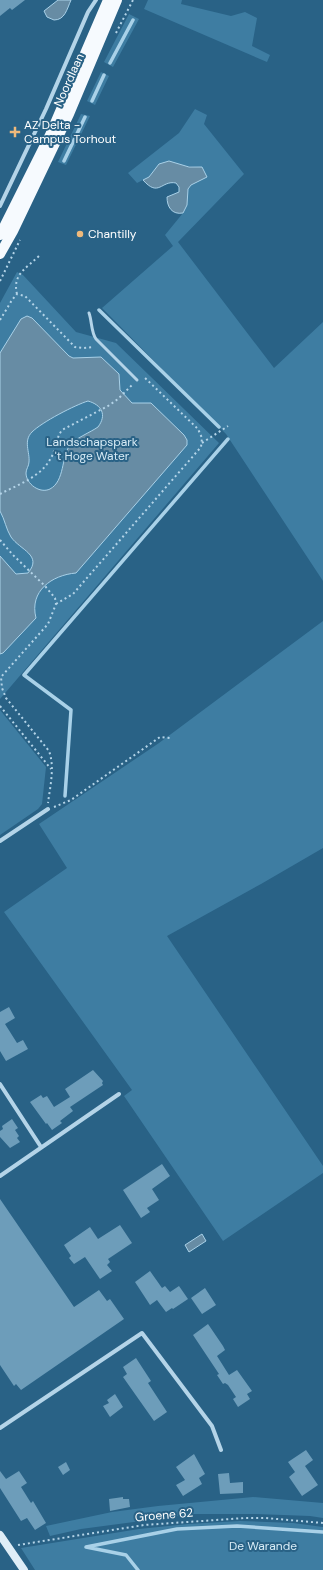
<svg xmlns="http://www.w3.org/2000/svg" width="323" height="1570" font-family="'DM Sans',sans-serif">
	<style>
		.green { fill: #3e7da2 }
		.water { fill: #678ca4; stroke: #a9d1e8; fill-rule: evenodd }
		.lines { fill: none; stroke-linecap: round; stroke-linejoin: round }
		.stream { stroke: #a9d1e8; stroke-width: 3.5 }
		.building { fill: #6d9dba }
		.path { stroke: #b4d4e8; stroke-width: 2; stroke-dasharray: 2 3; stroke-linecap: butt }
		.lane { stroke: #b4d4e8; stroke-width: 3 }
		.street { stroke: #b4d4e8; stroke-width: 4 }
		.secondary { stroke: #deedf7; stroke-width: 8 }
		.primary { stroke: #f6fafe; stroke-width: 10 }
		.poi-dot { fill: #efb97b; stroke: #296286; stroke-width: 1.5 }
		.labels { text-anchor: middle; dominant-baseline: central; stroke-width: 4; stroke-linejoin: round; paint-order: stroke }
		.street-label { font-size: 12px; fill: #fff; stroke: #296286 }
		.poi-label { font-size: 12px; fill: #fff; stroke: #296286; text-anchor: start }
		.park-label { font-size: 12px; fill: #d7ebf6; stroke: #296286 }
	</style>
	<rect width="100%" height="100%" fill="#296286"/>
	<path class="green" d="M 148,0 L 182,0 L 181,4 L 231,16 L 245,12 L 257,18 L 252,46 L 270,55 L 267,62 L 144,9 Z
		M 129,14 L 139,19 L 113,67 L 104,62 Z
		M 101,72 L 109,76 L 95,105 L 87,101 Z
		M 195,109 L 207,115 L 204,124 L 244,174 L 178,242 L 274,368 L 323,322 L 323,581 L 226,434 L 102,308 L 173,246 L 165,235 L 183,213 L 187,205 L 188,189 L 191,185 L 196,182 L 202,167 L 159,164 L 149,177 L 137,183 L 128,173 L 179,133 Z
		M 81,114 L 90,116 L 66,165 L 58,162 Z
		M 17,272 L 23,275 L 76,332 L 116,343 L 219,443 L 0,699 L 0,303 Z
		M 323,621 L 323,848 L 261,884 L 167,936 L 323,1166 L 323,1173 L 223,1241 L 124,1096 L 132,1090 L 4,912 L 67,868 L 39,824 L 159,743 Z
		M 0,710 L 46,767 L 42,804 L 38,809 L 0,835 Z
		M 253,1497 L 323,1503 L 323,1518 L 310,1516 L 256,1514 L 194,1514 L 81,1529 L 50,1536 L 46,1526 L 112,1512 L 158,1506 Z
		M 240,1521 L 293,1523 L 323,1527 L 323,1570 L 35,1570 L 21,1548 L 139,1529 L 188,1524 Z"/>
	<path class="water" d="M 58,0 L 71,0 C 67,9 65,20 54,20 L 47,17 L 44,11 Z
		M 169,161 L 189,167 L 202,167 L 207,177 L 191,185 L 188,189 L 187,205 L 183,213 C 172,215 167,207 167,197 L 179,192 L 179,187 L 176,183 C 161,180 159,198 143,180 L 149,177 L 159,164 Z
		M 27,316 L 32,318 L 69,356 L 73,358 L 101,357 L 119,374 L 120,390 L 132,403 L 151,403 L 184,435 L 187,440 L 187,445 L 76,573 C 52,575 29,591 36,618 L 3,653 L 0,654 L 0,556 L 16,574 L 28,573 C 43,555 20,550 11,537 C 6,529 5,520 0,511 L 0,353 L 21,319 ZM 88,401 C 102,405 107,415 98,427 C 91,432 74,439 70,445 C 61,457 65,481 50,489 C 40,494 26,484 26,473 C 26,469 29,466 29,462 C 30,452 23,441 32,432 C 42,422 75,405 88,401 Z
		M 202,1234 L 206,1241 L 189,1252 L 185,1245 Z"/>
	<g class="lines">
		<path class="stream" d="M 110,63 L 133,20
			M 92,101 L 104,75
			M 64,161 L 85,117
			M 99,310 L 219,427
			M 65,796 L 71,710 L 24,675 L 228,439
			M 138,1570 L 126,1555 L 86,1547 L 177,1529 L 237,1526 L 323,1532"/>
	</g>
	<path class="building" d="M 0,0 L 25,0 L 12,10 L 10,8 L 0,16 Z
		M 9,1007 L 15,1018 L 5,1024 L 17,1043 L 23,1040 L 28,1049 L 6,1061 L 0,1051 L 0,1012 Z
		M 93,1070 L 103,1081 L 102,1083 L 103,1085 L 70,1107 L 73,1111 L 60,1121 L 62,1123 L 52,1130 L 47,1123 L 46,1124 L 30,1102 L 41,1095 L 43,1098 L 47,1096 L 54,1107 L 70,1097 L 65,1089 Z
		M 12,1119 L 18,1128 L 15,1130 L 19,1136 L 17,1138 L 20,1142 L 10,1148 L 0,1137 L 0,1131 L 3,1129 L 2,1126 Z
		M 162,1164 L 170,1176 L 152,1189 L 159,1200 L 147,1208 L 150,1212 L 141,1218 L 123,1190 Z
		M 0,1199 L 74,1307 L 99,1290 L 107,1301 L 110,1299 L 124,1319 L 21,1390 L 16,1384 L 14,1386 L 0,1365 Z
		M 120,1225 L 132,1243 L 108,1259 L 110,1262 L 107,1265 L 112,1271 L 100,1279 L 85,1257 L 74,1264 L 69,1258 L 71,1256 L 64,1245 L 90,1227 L 98,1239 Z
		M 150,1271 L 162,1288 L 165,1286 L 170,1292 L 179,1286 L 188,1299 L 173,1309 L 172,1308 L 166,1312 L 157,1300 L 150,1305 L 135,1282 Z
		M 205,1288 L 216,1305 L 202,1314 L 191,1298 Z
		M 208,1324 L 223,1346 L 225,1350 L 217,1356 L 229,1375 L 237,1370 L 252,1391 L 247,1394 L 250,1399 L 238,1407 L 233,1399 L 236,1397 L 228,1385 L 225,1383 L 223,1384 L 217,1375 L 219,1374 L 193,1335 Z
		M 136,1358 L 151,1381 L 148,1383 L 167,1412 L 154,1421 L 123,1377 L 127,1374 L 123,1367 Z
		M 115,1394 L 123,1407 L 110,1417 L 103,1406 L 109,1403 L 107,1400 Z
		M 306,1450 L 313,1460 L 305,1466 L 318,1485 L 302,1496 L 289,1477 L 295,1472 L 288,1462 Z
		M 194,1454 L 205,1474 L 199,1478 L 202,1484 L 183,1496 L 176,1485 L 185,1480 L 176,1467 Z
		M 66,1462 L 70,1470 L 63,1475 L 58,1467 Z
		M 0,1471 L 6,1479 L 19,1471 L 27,1483 L 21,1487 L 31,1503 L 33,1501 L 46,1523 L 35,1530 L 27,1518 L 21,1521 L 0,1488 Z
		M 229,1473 L 230,1483 L 243,1482 L 243,1493 L 220,1494 L 218,1474 Z
		M 123,1497 L 123,1499 L 129,1499 L 130,1507 L 110,1511 L 109,1499 Z"/>
	<g class="lines">
		<path class="path" d="M 116,33 L 133,0
			M 0,281 L 20,240
			M 17,294 C 12,274 27,268 40,255
			M 0,320 L 12,300 L 17,294 L 25,296 L 75,347 L 83,348 L 94,347
			M 202,443 L 228,426
			M 0,494 C 19,484 42,477 52,456 C 56,448 56,438 62,430 L 108,406 L 118,399 L 133,384
			M 0,540 L 13,555 L 45,586 L 55,598 L 56,604 L 48,624 L 1,677 L 2,688 L 6,698 L 49,751 C 55,767 50,787 48,803
			M 56,604 L 73,594 L 201,447 L 202,438 L 198,429 L 143,376
			M 0,706 L 51,769
			M 54,807 L 71,800 L 160,737 L 170,738
			M 18,1545 L 144,1525 L 245,1518 L 266,1518 L 323,1523"/>
		<path class="lane" d="M 89,313 C 92,321 91,332 96,339 L 137,380"/>
		<path class="street" d="M 0,206 L 46,109 L 88,12 L 96,0
			M 0,841 L 48,809
			M 0,1084 L 41,1147
			M 0,1176 L 119,1094
			M 0,1428 L 142,1333 L 212,1426 L 221,1450"/>
		<path class="secondary" d="M 0,1535 L 24,1570"/>
		<path class="primary" d="M 0,235 L 50,135 L 108,0
			M 0,254 L 13,231 L 69,114 L 117,0"/>
	</g>
	<g class="poi-dot">
		<path d="M13 126h4v4h4v4h-4v4h-4v-4h-4v-4h4z"/>
		<circle cx="80" cy="234" r="4"/>
	</g>
	<g class="labels">
		<g class="street-label">
			<text transform="translate(69 80) rotate(-66)">Noordlaan</text>
			<text transform="translate(164 1515) rotate(-5)">Groene 62</text>
		</g>
		<g class="poi-label">
			<text x="24" y="125">AZ Delta -<tspan x="24" dy="14">Campus Torhout</tspan></text>
			<text x="88" y="234">Chantilly</text>
		</g>
		<g class="park-label">
			<text x="92" y="442">Landschapspark<tspan x="92" dy="14">'t Hoge Water</tspan></text>
			<text x="263" y="1546">De Warande</text>
		</g>
	</g>
</svg>
